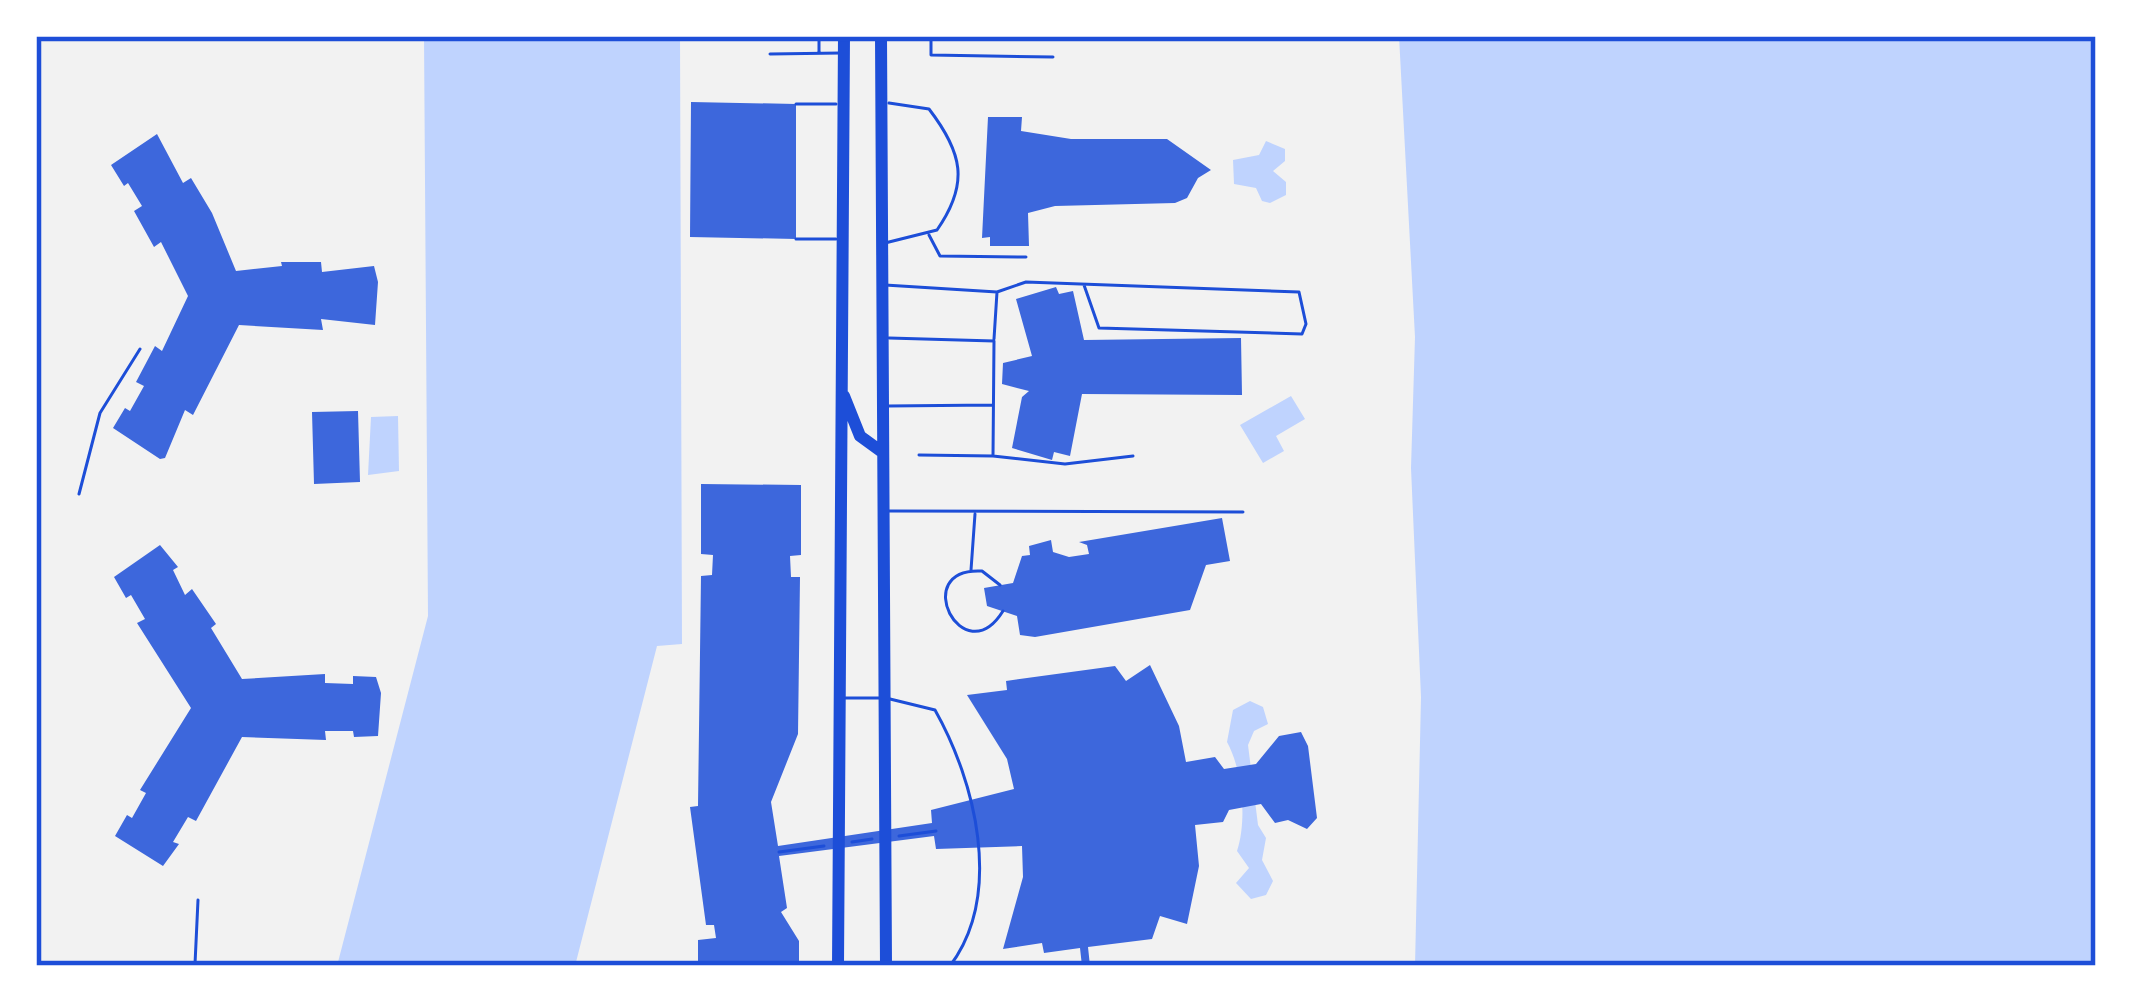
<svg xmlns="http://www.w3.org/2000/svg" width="2132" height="1002" font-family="Karla,sans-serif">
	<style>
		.water { fill: #bfd3fe }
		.building { fill: #3d67dc }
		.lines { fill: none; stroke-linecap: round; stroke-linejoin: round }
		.path { stroke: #1d4ed8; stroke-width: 3 }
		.service { stroke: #1d4ed8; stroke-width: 3 }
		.primary { stroke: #1d4ed8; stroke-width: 12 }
		.neatline { fill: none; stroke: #1d4ed8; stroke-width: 4.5 }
	</style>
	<rect width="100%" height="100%" fill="#f2f2f2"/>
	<path class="water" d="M 424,36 L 680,36 L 682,644 L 657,646 L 575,966 L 337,966 L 428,616 Z
		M 1399,36 L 2096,36 L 2096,966 L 1415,966 L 1421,697 L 1411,468 L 1415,337 Z
		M 1266,141 L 1285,149 L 1285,161 L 1273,171 L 1286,182 L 1286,195 L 1270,203 L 1262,201 L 1256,188 L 1234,184 L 1233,160 L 1259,155 Z
		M 1291,396 L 1305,419 L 1276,436 L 1284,451 L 1263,463 L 1240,425 Z
		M 398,416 L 399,471 L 368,475 L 371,417 Z
		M 1250,701 L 1263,707 L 1268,724 L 1254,731 L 1248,745 L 1258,825 L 1266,838 L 1262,860 L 1273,881 L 1266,895 L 1251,899 L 1236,883 L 1249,868 L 1237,851 C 1247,821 1243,771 1227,742 L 1233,710 Z"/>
	<path class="building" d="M 691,102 L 796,104 L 796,239 L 690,237 Z
		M 988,117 L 1022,117 L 1021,131 L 1071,139 L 1167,139 L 1211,170 L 1198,178 L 1187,198 L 1175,203 L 1055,206 L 1028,213 L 1029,246 L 990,246 L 990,237 L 982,238 Z
		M 157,134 L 183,183 L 191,178 L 212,213 L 236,271 L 282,266 L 281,262 L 321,262 L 322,272 L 374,266 L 378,282 L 375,325 L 321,319 L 323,330 L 239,325 L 193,415 L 185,410 L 165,458 L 160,459 L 113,428 L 125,408 L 130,411 L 144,386 L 136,382 L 155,346 L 162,351 L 188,296 L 161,242 L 154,247 L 134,211 L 142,206 L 128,183 L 124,186 L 111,165 Z
		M 1056,287 L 1059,294 L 1073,291 L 1084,340 L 1241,338 L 1242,395 L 1082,394 L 1070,456 L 1054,452 L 1052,460 L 1012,448 L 1022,397 L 1029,391 L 1002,384 L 1003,363 L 1032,356 L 1016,299 Z
		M 358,411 L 360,482 L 314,484 L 312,412 Z
		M 701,484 L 801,485 L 801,555 L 790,556 L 791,577 L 800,577 L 798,734 L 771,802 L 778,846 L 932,823 L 931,810 L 1014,789 L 1007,759 L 967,695 L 1007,690 L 1006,681 L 1115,666 L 1126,681 L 1150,665 L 1179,726 L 1186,762 L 1215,757 L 1224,769 L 1256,764 L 1279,736 L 1301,732 L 1308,746 L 1317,818 L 1307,829 L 1288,820 L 1275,823 L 1261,804 L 1229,810 L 1223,822 L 1195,825 L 1199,866 L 1187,924 L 1160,916 L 1152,939 L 1088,947 L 1090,966 L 1082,966 L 1080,948 L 1044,953 L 1042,943 L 1003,949 L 1023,877 L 1022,846 L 936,849 L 934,836 L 779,856 L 787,908 L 781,912 L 799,941 L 799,966 L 698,966 L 698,940 L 716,938 L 714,925 L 706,925 L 690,807 L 698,806 L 701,576 L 712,575 L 713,555 L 701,554 Z
		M 1222,518 L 1230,561 L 1206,565 L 1190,610 L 1035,637 L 1020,635 L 1017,616 L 987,606 L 984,588 L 1013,583 L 1022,556 L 1030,555 L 1029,546 L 1051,540 L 1053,552 L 1069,557 L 1089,554 L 1087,545 L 1079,542 Z
		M 160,545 L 178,567 L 173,570 L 185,595 L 192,589 L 216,624 L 211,628 L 242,679 L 325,674 L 325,683 L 353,684 L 353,676 L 376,677 L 381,693 L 378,736 L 354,737 L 353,731 L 325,731 L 326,740 L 242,737 L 196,821 L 188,817 L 173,842 L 179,844 L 163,866 L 115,836 L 127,815 L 132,818 L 146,793 L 140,790 L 191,708 L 137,623 L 145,619 L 131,595 L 126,598 L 114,577 Z"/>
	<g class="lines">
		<path class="path" d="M 899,836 L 936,831
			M 852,842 L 872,839
			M 779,852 L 824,846"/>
		<path class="service" d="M 819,36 L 819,52
			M 931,36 L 931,55 L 1053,57
			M 770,54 L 841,53
			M 796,104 L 836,104
			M 929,235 L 940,256 L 1026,257
			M 796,239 L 836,239
			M 885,243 L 937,230 C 970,183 962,152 929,109 L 889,103
			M 885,285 L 997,292 L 994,339
			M 997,292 L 1026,282 L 1299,292 L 1306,324 L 1302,334 L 1099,328 L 1084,285
			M 889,338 L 994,341 L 993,456 L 1065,464 L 1133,456
			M 888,406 L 993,405
			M 919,455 L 993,456
			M 79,494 L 100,413 L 140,349
			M 889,511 L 1243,512
			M 971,570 L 975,514
			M 1000,585 L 982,571 C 908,567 963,675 1003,611
			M 842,698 L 881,698
			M 890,699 L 935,710 C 975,781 1004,894 950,966
			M 195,964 L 198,900"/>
		<path class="primary" d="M 881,36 L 886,966
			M 844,396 L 860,436 L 882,452
			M 838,966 L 844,36"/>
	</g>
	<rect width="2132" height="1002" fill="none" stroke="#ffffff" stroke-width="78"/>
	<rect x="39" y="39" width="2054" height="924" class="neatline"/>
</svg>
